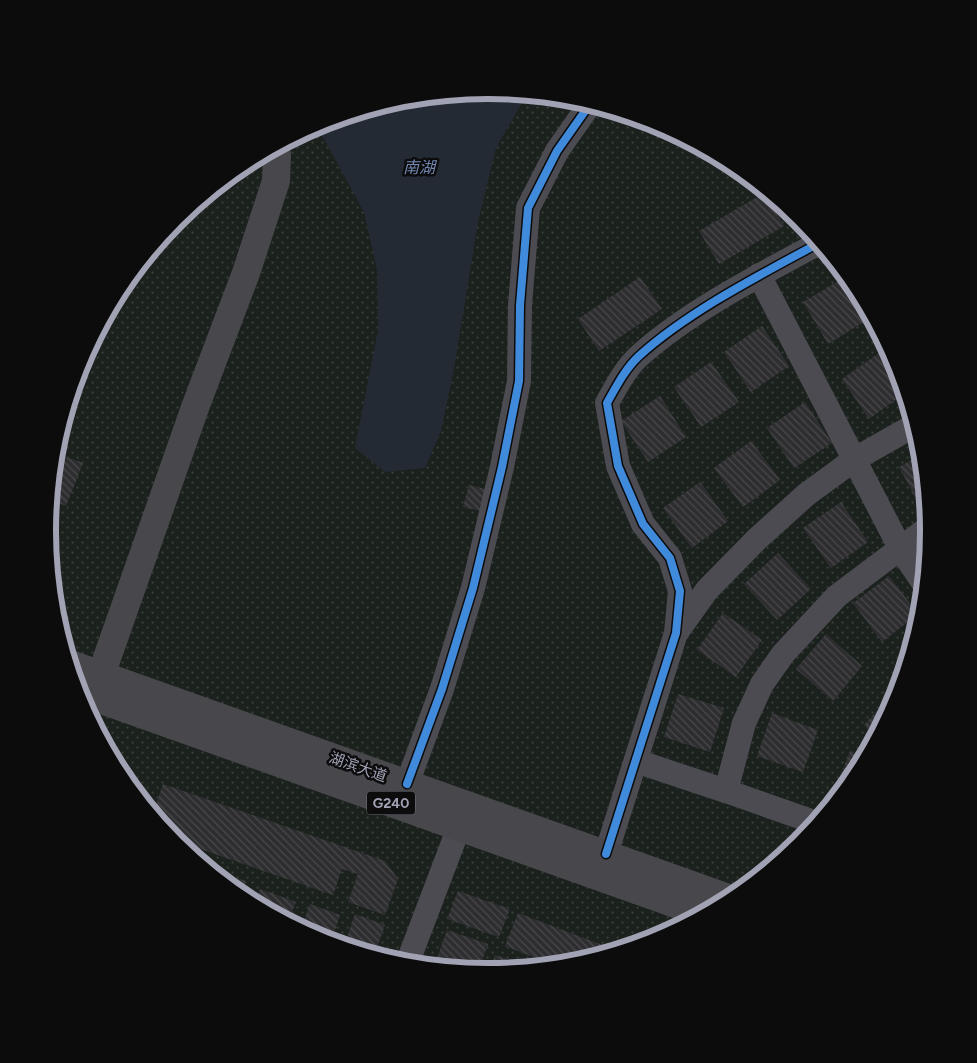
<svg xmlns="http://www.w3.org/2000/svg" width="977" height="1063" font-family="Figtree,'Noto Sans SC',sans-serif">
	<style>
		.park { fill: url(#park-dots) }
		.water { fill: #242a34 }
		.building { fill: url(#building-back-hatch) }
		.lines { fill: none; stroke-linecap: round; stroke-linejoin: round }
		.minor { stroke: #4c4b52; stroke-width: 24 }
		.major { stroke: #48484c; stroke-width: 28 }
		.highway { stroke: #48484c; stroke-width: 28 }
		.cycleway-casing { stroke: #0c0c0d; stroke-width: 11 }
		.cycleway { stroke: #408adc; stroke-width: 8 }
		.labels { text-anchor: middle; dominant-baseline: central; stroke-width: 5; stroke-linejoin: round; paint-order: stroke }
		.shield { fill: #0c0c0d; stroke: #747582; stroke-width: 1 }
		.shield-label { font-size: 14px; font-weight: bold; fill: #a1a2b4 }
		.street-label { font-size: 15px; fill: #a1a2b4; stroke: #0c0c0d }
		.water-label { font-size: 16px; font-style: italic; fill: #7488b3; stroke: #0c0c0d }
		.rim { fill: none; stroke: #a1a2b4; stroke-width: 6 }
	</style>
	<defs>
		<pattern id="park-dots" width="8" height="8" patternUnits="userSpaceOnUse" patternTransform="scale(1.25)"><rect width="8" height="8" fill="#1b221d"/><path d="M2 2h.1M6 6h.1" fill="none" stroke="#393f3b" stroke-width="1.8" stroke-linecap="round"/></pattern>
		<pattern id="building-back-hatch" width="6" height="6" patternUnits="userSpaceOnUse" patternTransform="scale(1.25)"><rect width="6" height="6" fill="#2e2e31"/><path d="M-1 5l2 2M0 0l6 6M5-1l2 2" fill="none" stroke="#49494c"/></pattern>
	</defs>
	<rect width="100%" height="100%" fill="#111112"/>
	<path class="park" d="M48 532a440 440 0 1 1 880 0a440 440 0 1 1-880 0Z"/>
	<path class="water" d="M 489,91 L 527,94 L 496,148 L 478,222 L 454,369 L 441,431 L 425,468 L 385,472 L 355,448 L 378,330 L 377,270 L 364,212 L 324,139 L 316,126 L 403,99 Z"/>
	<path class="building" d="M 545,96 L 555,97 L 563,98 L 551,106 Z
		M 764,193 L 784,226 L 719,264 L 699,231 Z
		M 640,277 L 662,309 L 599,351 L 578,319 Z
		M 842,279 L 867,320 L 828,344 L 803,302 Z
		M 762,326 L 789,366 L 751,392 L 724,352 Z
		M 879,353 L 904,388 L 905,393 L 869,419 L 842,379 Z
		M 711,362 L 739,402 L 701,427 L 674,387 Z
		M 660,396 L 686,437 L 648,462 L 621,421 Z
		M 805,402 L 832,443 L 794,468 L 767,428 Z
		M 751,441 L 780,480 L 743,507 L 714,468 Z
		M 55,453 L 83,463 L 66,506 L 51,500 Z
		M 922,454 L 927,507 L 922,509 L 899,467 Z
		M 700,482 L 728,521 L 692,548 L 663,508 Z
		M 469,485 L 485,489 L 480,511 L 463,507 Z
		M 841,502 L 868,542 L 831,568 L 803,528 Z
		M 778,553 L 811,589 L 777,620 L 744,584 Z
		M 889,576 L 918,614 L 882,642 L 853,603 Z
		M 723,613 L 762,640 L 736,677 L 697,650 Z
		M 826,634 L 862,666 L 833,701 L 796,669 Z
		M 678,694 L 724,708 L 710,752 L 664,737 Z
		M 889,698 L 894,703 L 877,736 L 864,725 Z
		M 772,713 L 818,730 L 803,772 L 757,756 Z
		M 850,751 L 865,757 L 855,777 L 845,788 L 837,785 Z
		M 119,770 L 135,776 L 131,788 L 122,776 Z
		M 163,784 L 385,861 L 398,879 L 385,915 L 348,902 L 358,874 L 342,869 L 333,895 L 174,840 L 153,814 Z
		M 223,874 L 246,881 L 242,897 L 221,880 Z
		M 260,889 L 296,902 L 288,922 L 255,904 Z
		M 458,891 L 510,909 L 499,937 L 447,919 Z
		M 310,904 L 340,915 L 331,942 L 319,939 L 301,929 Z
		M 518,913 L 618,951 L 574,964 L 556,966 L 505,946 Z
		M 355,914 L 385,925 L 374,956 L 344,946 Z
		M 447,930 L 488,944 L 478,972 L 434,967 Z
		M 495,955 L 534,968 L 489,972 Z"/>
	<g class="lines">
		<path class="minor" d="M 759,275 L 900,548 L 924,584
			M 677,632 L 707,590 L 757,539 L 807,494 L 855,459 L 915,425
			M 636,761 L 726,791
			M 407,784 L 442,689 L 473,588 L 502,467 L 519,381 L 520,305 L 528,208 L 557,151 L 590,104
			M 817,823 L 726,791 L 744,723 L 762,684 L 783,654 L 837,596 L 929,527
			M 606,854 L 676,633 L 680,591 L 670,558 L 643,524 L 618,466 L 607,403 C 616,387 625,369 639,356 C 689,311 760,275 819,243
			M 407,964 L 459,827"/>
		<path class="major" d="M 101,675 L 196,405 L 246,273 L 276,181 L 277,155 L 276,148"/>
		<path class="highway" d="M 70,664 L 731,899
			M 79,692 L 704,914"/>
		<g class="cycleway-casing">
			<path id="cycleway" d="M 407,784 L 442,689 L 473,588 L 502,467 L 519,381 L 520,305 L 528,208 L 557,151 L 590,104
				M 606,854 L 676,633 L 680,591 L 670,558 L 643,524 L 618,466 L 607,403 C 616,387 625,369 639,356 C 689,311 760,275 819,243"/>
		</g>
		<use href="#cycleway" class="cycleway"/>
	</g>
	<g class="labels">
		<rect class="shield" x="367" y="791.5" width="48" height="23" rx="4"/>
		<g class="shield-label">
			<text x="391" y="803">G240</text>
		</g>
		<g class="street-label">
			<text transform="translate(358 767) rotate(20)">湖滨大道</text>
		</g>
		<g class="water-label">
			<text x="419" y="167">南湖</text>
		</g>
	</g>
	<path d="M0 0H977V1063H0ZM56 531a432 432 0 1 1 864 0a432 432 0 1 1-864 0Z" fill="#0c0c0d" fill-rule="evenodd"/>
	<path class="rim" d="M56 531a432 432 0 1 1 864 0a432 432 0 1 1-864 0Z"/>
</svg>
